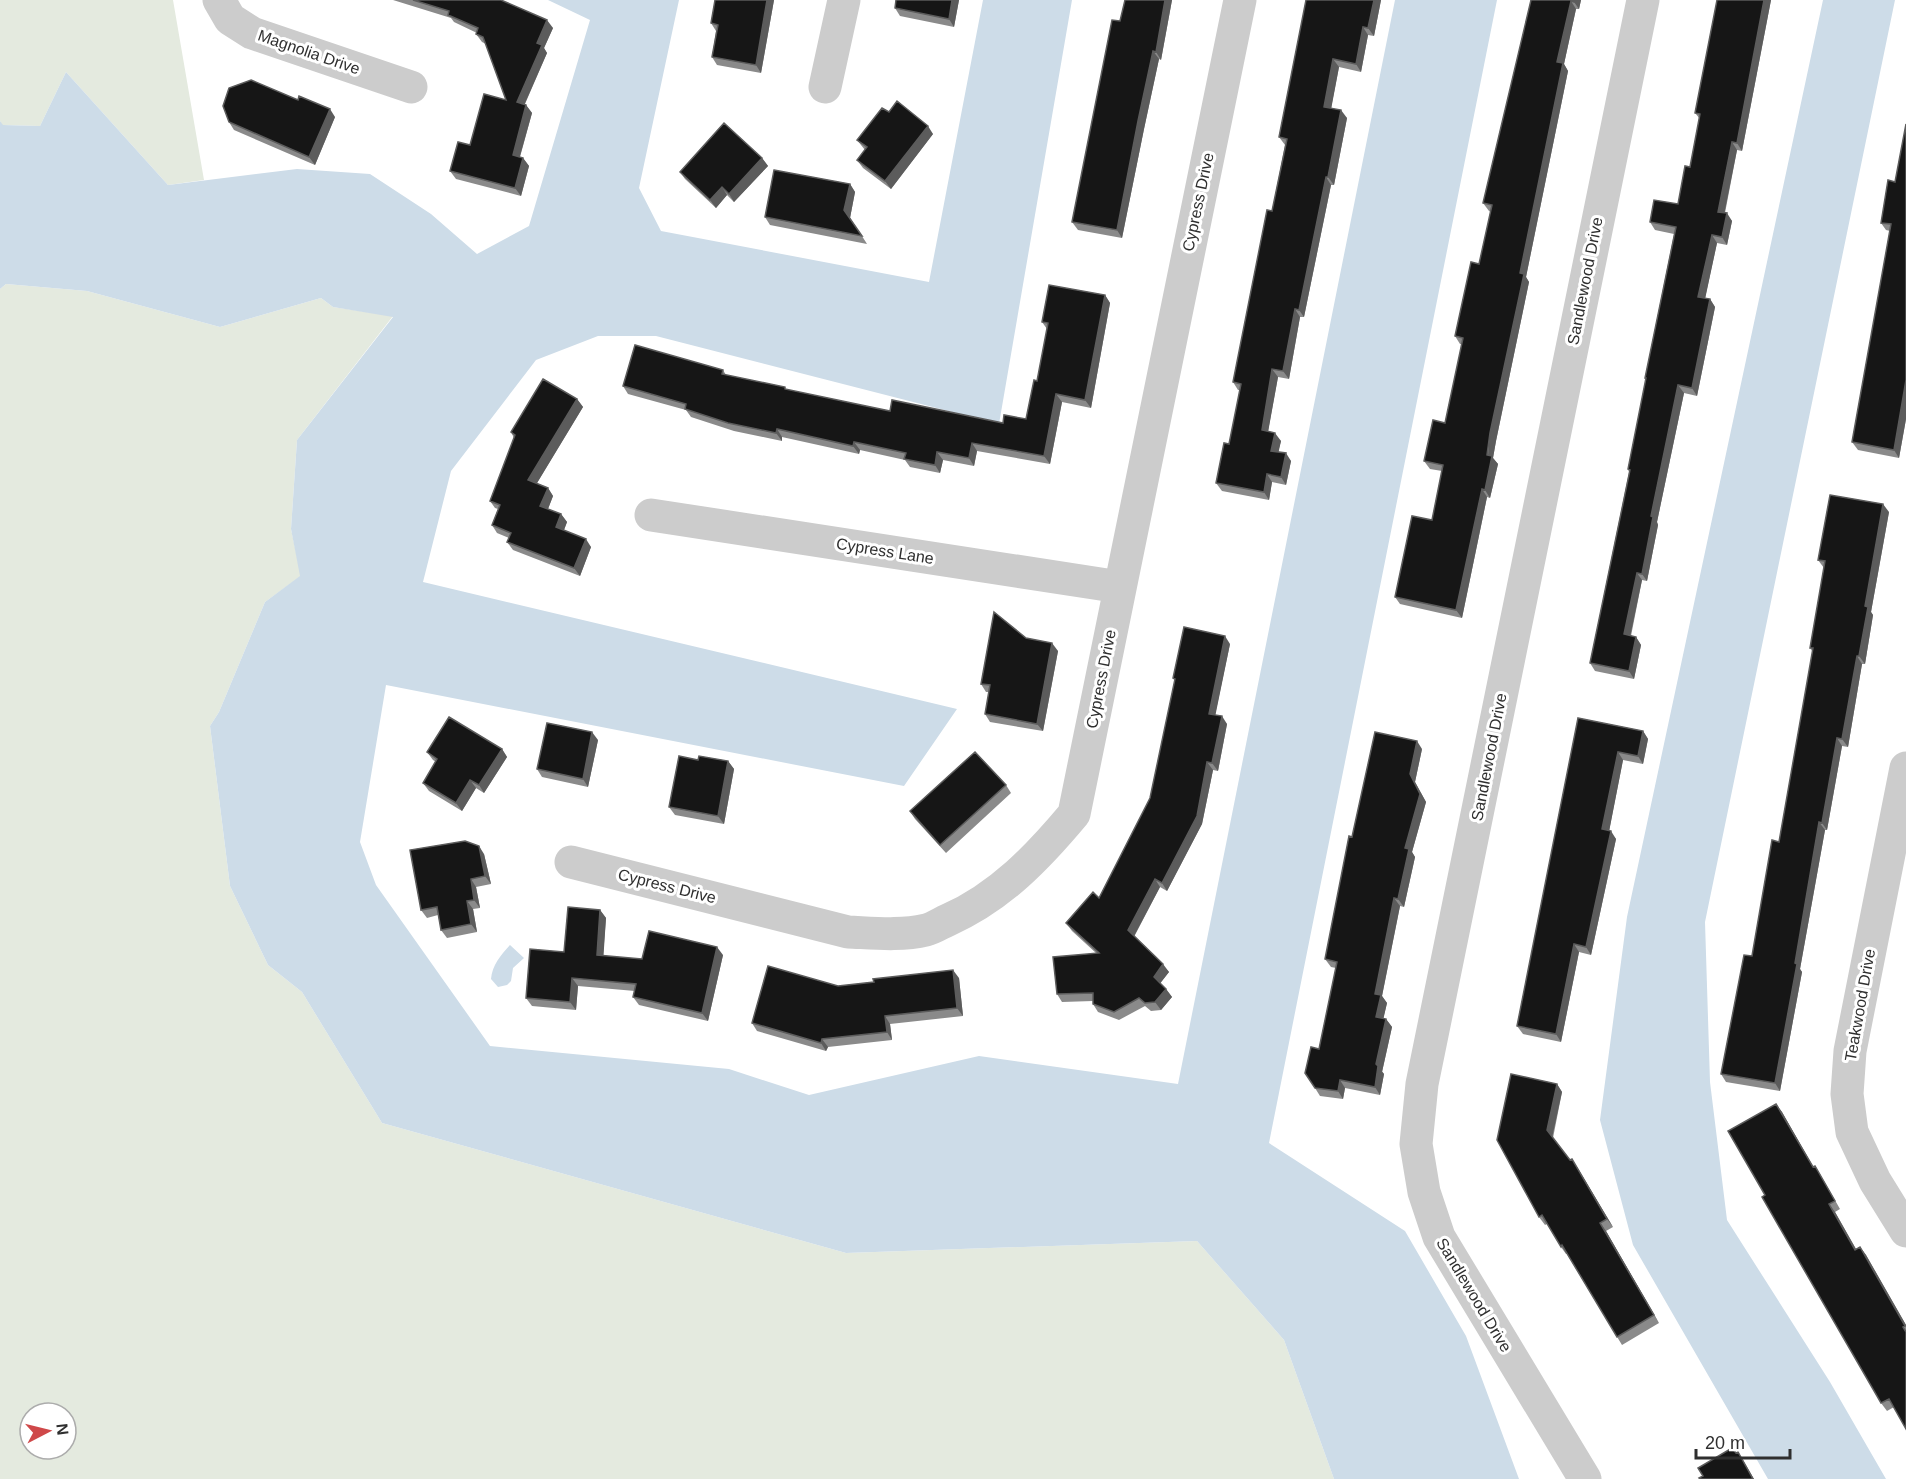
<svg xmlns="http://www.w3.org/2000/svg" width="1906" height="1479" font-family="Helvetica,sans-serif">
	<style>
		.green { fill: #e4eadf; fill-rule: evenodd }
		.water { fill: #cddce8 }
		.lines { fill: none; stroke-linecap: round; stroke-linejoin: round }
		.minor { stroke: #ccc; stroke-width: 33 }
		.wall { fill: #8a8a8a }
		.shaded-wall { fill: #5c5c5c }
		.building { fill: #161616; stroke: #5c5c5c; stroke-width: 1.5 }
		.labels { text-anchor: middle; dominant-baseline: central; stroke-width: 6; stroke-linejoin: round; paint-order: stroke }
		.street-label { font-size: 16px; fill: #2f2f2f; stroke: #fff }
	</style>
	<rect width="100%" height="100%" fill="#fff"/>
	<path class="green" d="M 0,0 L 173,0 L 204,180 L 168,185 L 66,72 L 40,126 L 2,125 L 0,121 Z
		M 6,284 L 87,291 L 220,327 L 321,298 L 333,307 L 393,316 L 297,440 L 291,529 L 301,576 L 265,602 L 219,712 L 210,726 L 230,886 L 268,965 L 302,992 L 382,1123 L 846,1253 L 1197,1241 L 1284,1340 L 1334,1479 L 0,1479 L 0,289 ZM 30,1413 L 66,1413 L 66,1449 L 30,1449 Z"/>
	<path class="water" d="M 548,0 L 679,0 L 639,188 L 661,231 L 929,282 L 983,0 L 1072,0 L 999,424 L 656,336 L 598,336 L 536,360 L 451,471 L 423,582 L 957,709 L 904,786 L 386,685 L 360,842 L 376,885 L 490,1046 L 729,1069 L 809,1095 L 979,1056 L 1178,1084 L 1395,0 L 1497,0 L 1269,1143 L 1405,1231 L 1466,1336 L 1519,1479 L 1334,1479 L 1284,1340 L 1197,1241 L 846,1253 L 382,1123 L 302,992 L 268,965 L 230,886 L 210,726 L 219,712 L 265,602 L 300,576 L 291,529 L 297,440 L 393,317 L 333,307 L 321,298 L 220,327 L 87,291 L 6,284 L 0,289 L 0,121 L 3,125 L 40,126 L 66,72 L 168,185 L 297,169 L 370,174 L 431,214 L 477,254 L 529,226 L 590,20 Z
		M 1823,0 L 1895,0 L 1705,922 L 1710,1082 L 1727,1220 L 1830,1382 L 1886,1479 L 1768,1479 L 1633,1245 L 1600,1120 L 1627,917 Z
		M 510,945 L 524,958 L 513,968 L 511,981 L 507,985 L 498,987 L 491,979 C 492,965 501,955 510,945 Z"/>
	<g class="lines">
		<path class="minor" d="M 219,0 L 230,19 L 252,33 L 411,87
			M 825,87 L 844,0
			M 651,515 L 1120,587
			M 1906,768 L 1850,1051 L 1847,1094 L 1852,1132 L 1875,1181 L 1906,1231
			M 571,862 L 848,932 C 873,933 901,936 926,930 C 934,928 941,923 948,920 C 1000,897 1038,857 1074,814 L 1240,0
			M 1585,1479 L 1439,1237 L 1424,1192 L 1416,1144 L 1422,1084 L 1643,0"/>
	</g>
	<path class="wall" d="M 393,0 L 501,0 L 553,28 L 544,48 L 547,53 L 525,104 L 526,105 L 532,113 L 520,157 L 523,158 L 529,166 L 521,196 L 456,179 L 450,171 L 506,100 L 486,44 L 482,42 L 476,34 L 477,33 L 454,22 L 451,18 Z
		M 715,0 L 774,0 L 761,73 L 717,65 L 712,57 L 716,31 L 711,23 Z
		M 896,0 L 959,0 L 954,27 L 900,16 L 895,8 Z
		M 1125,0 L 1172,0 L 1161,60 L 1159,59 L 1144,129 L 1122,238 L 1078,230 L 1072,222 Z
		M 1306,0 L 1381,0 L 1374,36 L 1368,35 L 1361,72 L 1339,67 L 1331,108 L 1347,118 L 1334,185 L 1331,185 L 1304,317 L 1300,317 L 1289,379 L 1278,377 L 1268,431 L 1281,441 L 1278,452 L 1291,461 L 1286,485 L 1272,482 L 1269,500 L 1222,491 L 1216,483 L 1229,444 L 1240,390 L 1238,390 L 1233,382 L 1272,211 L 1285,145 L 1279,137 Z
		M 1531,0 L 1581,0 L 1579,9 L 1576,9 L 1564,64 L 1568,71 L 1526,277 L 1529,282 L 1496,441 L 1493,458 L 1498,464 L 1490,498 L 1487,497 L 1462,618 L 1400,604 L 1395,597 L 1432,520 L 1442,471 L 1430,469 L 1424,461 L 1445,423 L 1462,344 L 1460,344 L 1455,336 L 1479,264 L 1491,212 L 1489,211 L 1483,203 Z
		M 1717,0 L 1771,0 L 1742,151 L 1737,150 L 1725,213 L 1732,221 L 1727,245 L 1717,243 L 1705,298 L 1710,299 L 1715,307 L 1697,396 L 1684,393 L 1657,522 L 1658,525 L 1647,581 L 1642,580 L 1631,636 L 1636,637 L 1641,645 L 1634,679 L 1595,671 L 1590,663 L 1629,472 L 1628,469 L 1646,380 L 1645,378 L 1674,234 L 1655,230 L 1650,222 L 1678,204 L 1690,167 L 1700,119 L 1695,113 Z
		M 298,100 L 335,117 L 315,165 L 234,130 L 229,122 Z
		M 889,112 L 933,134 L 891,189 L 863,168 L 857,160 L 865,150 L 857,140 Z
		M 1906,124 L 1906,419 L 1899,458 L 1858,450 L 1852,442 L 1890,231 L 1886,230 L 1881,223 L 1895,182 Z
		M 762,158 L 768,166 L 734,202 L 727,195 L 716,208 L 685,179 L 680,172 Z
		M 850,184 L 855,192 L 850,218 L 867,244 L 770,225 L 765,217 Z
		M 1105,295 L 1110,303 L 1091,408 L 1062,402 L 1050,464 L 977,451 L 974,466 L 943,460 L 940,473 L 910,467 L 905,460 L 860,450 L 859,454 L 782,437 L 782,441 L 734,431 L 691,417 L 686,410 L 628,394 L 623,386 L 723,370 L 726,375 L 788,390 L 890,411 L 1003,423 L 1026,419 L 1037,381 L 1047,329 L 1042,322 Z
		M 577,399 L 583,407 L 537,483 L 548,488 L 553,496 L 548,509 L 561,514 L 567,522 L 564,530 L 591,547 L 580,576 L 513,550 L 507,542 L 509,538 L 497,533 L 492,525 L 498,509 L 495,508 L 490,501 L 514,438 L 511,432 Z
		M 1889,512 L 1871,612 L 1873,615 L 1865,664 L 1862,664 L 1848,747 L 1842,746 L 1827,830 L 1825,830 L 1800,969 L 1802,972 L 1780,1091 L 1726,1082 L 1721,1074 L 1752,956 L 1779,842 L 1813,652 L 1810,648 L 1824,568 L 1818,560 Z
		M 1026,638 L 1058,651 L 1043,731 L 990,722 L 985,714 L 989,692 L 986,692 L 981,684 Z
		M 1230,644 L 1215,715 L 1227,724 L 1218,771 L 1213,770 L 1202,824 L 1167,891 L 1160,887 L 1134,937 L 1169,972 L 1160,983 L 1166,989 L 1172,997 L 1161,1010 L 1151,1011 L 1145,1006 L 1119,1020 L 1098,1012 L 1093,1004 L 1093,1001 L 1062,1002 L 1057,994 L 1096,953 L 1072,931 L 1066,923 L 1099,898 L 1150,798 L 1175,681 L 1173,678 Z
		M 1578,718 L 1643,731 L 1648,739 L 1643,764 L 1623,760 L 1609,831 L 1616,839 L 1591,955 L 1579,952 L 1561,1042 L 1523,1034 L 1517,1026 Z
		M 598,740 L 588,787 L 542,777 L 537,769 Z
		M 502,749 L 507,757 L 484,793 L 476,788 L 462,811 L 429,791 L 423,783 L 436,762 L 433,760 L 427,752 Z
		M 1422,749 L 1415,782 L 1426,802 L 1412,852 L 1415,857 L 1404,907 L 1400,906 L 1382,996 L 1387,1003 L 1383,1019 L 1386,1019 L 1392,1027 L 1382,1072 L 1384,1074 L 1380,1095 L 1345,1088 L 1343,1099 L 1320,1096 L 1315,1088 L 1319,1049 L 1336,968 L 1331,967 L 1325,959 L 1352,837 Z
		M 698,760 L 728,761 L 734,769 L 724,824 L 675,815 L 669,807 Z
		M 1006,785 L 1011,793 L 946,853 L 915,819 L 910,811 Z
		M 484,854 L 491,884 L 476,887 L 480,908 L 473,909 L 477,932 L 447,938 L 441,930 L 438,915 L 427,918 L 421,910 Z
		M 600,910 L 606,918 L 603,956 L 642,959 L 723,955 L 708,1021 L 639,1005 L 633,997 L 635,991 L 578,986 L 576,1010 L 532,1006 L 526,998 Z
		M 959,978 L 963,1016 L 890,1024 L 892,1040 L 828,1047 L 826,1051 L 757,1031 L 752,1023 L 838,986 Z
		M 1557,1084 L 1562,1092 L 1553,1138 L 1570,1160 L 1577,1167 L 1613,1227 L 1606,1231 L 1659,1323 L 1622,1345 L 1567,1254 L 1566,1254 L 1561,1247 L 1547,1224 L 1545,1225 L 1539,1217 Z
		M 1776,1104 L 1782,1112 L 1813,1167 L 1815,1166 L 1820,1174 L 1840,1209 L 1835,1212 L 1856,1249 L 1860,1247 L 1866,1255 L 1906,1325 L 1906,1429 L 1894,1407 L 1887,1411 L 1881,1403 L 1765,1195 Z"/>
	<path class="shaded-wall" d="M 767,0 L 774,0 L 761,73 L 756,65 Z
		M 952,0 L 959,0 L 954,27 L 949,19 Z
		M 1165,0 L 1172,0 L 1161,60 L 1156,52 Z
		M 1374,0 L 1381,0 L 1374,36 L 1368,28 Z
		M 1574,0 L 1581,0 L 1579,9 L 1574,2 Z
		M 1764,0 L 1771,0 L 1742,151 L 1737,143 Z
		M 1571,1 L 1576,9 L 1564,64 L 1568,71 L 1526,277 L 1529,282 L 1496,441 L 1493,458 L 1498,464 L 1490,498 L 1485,490 L 1490,433 L 1520,273 L 1557,62 Z
		M 547,20 L 553,28 L 544,48 L 547,53 L 522,110 L 517,102 L 537,43 Z
		M 1363,27 L 1368,35 L 1361,72 L 1356,64 Z
		M 1153,51 L 1159,59 L 1144,129 L 1122,238 L 1117,230 L 1138,121 Z
		M 1333,59 L 1339,67 L 1330,115 L 1324,107 Z
		M 526,105 L 532,113 L 518,163 L 513,155 Z
		M 330,109 L 335,117 L 315,165 L 309,157 Z
		M 1341,110 L 1347,118 L 1334,185 L 1328,177 Z
		M 928,126 L 933,134 L 891,189 L 885,181 Z
		M 1732,142 L 1737,150 L 1723,220 L 1718,212 Z
		M 523,158 L 529,166 L 521,196 L 515,188 Z
		M 762,158 L 768,166 L 734,202 L 729,194 Z
		M 1326,177 L 1331,185 L 1304,317 L 1299,310 Z
		M 850,184 L 855,192 L 850,218 L 867,244 L 844,210 Z
		M 722,187 L 727,195 L 716,208 L 710,200 Z
		M 1727,213 L 1732,221 L 1727,245 L 1722,237 Z
		M 1712,235 L 1717,243 L 1704,304 L 1698,297 Z
		M 1105,295 L 1110,303 L 1091,408 L 1085,400 Z
		M 1710,299 L 1715,307 L 1697,396 L 1692,388 Z
		M 1295,309 L 1300,317 L 1289,379 L 1283,371 Z
		M 1272,369 L 1278,377 L 1267,438 L 1262,430 Z
		M 1906,380 L 1906,419 L 1899,458 L 1894,450 Z
		M 1678,385 L 1684,393 L 1657,522 L 1658,525 L 1647,581 L 1642,574 L 1651,516 Z
		M 1056,394 L 1062,402 L 1050,464 L 1044,456 Z
		M 577,399 L 583,407 L 534,488 L 528,480 Z
		M 777,429 L 782,437 L 782,441 L 776,433 Z
		M 1275,433 L 1281,441 L 1277,459 L 1271,451 Z
		M 854,442 L 860,450 L 859,454 L 853,446 Z
		M 972,443 L 977,451 L 974,466 L 969,458 Z
		M 937,452 L 943,460 L 940,473 L 935,465 Z
		M 1286,453 L 1291,461 L 1286,485 L 1281,477 Z
		M 1267,474 L 1272,482 L 1269,500 L 1264,492 Z
		M 548,488 L 553,496 L 546,514 L 540,506 Z
		M 1482,489 L 1487,497 L 1462,618 L 1456,610 Z
		M 1883,504 L 1889,512 L 1871,612 L 1873,615 L 1865,664 L 1859,656 L 1865,606 Z
		M 561,514 L 567,522 L 562,535 L 556,527 Z
		M 586,539 L 591,547 L 580,576 L 574,568 Z
		M 1637,573 L 1642,580 L 1629,642 L 1624,634 Z
		M 1225,636 L 1230,644 L 1214,722 L 1209,714 Z
		M 1636,637 L 1641,645 L 1634,679 L 1629,671 Z
		M 1052,643 L 1058,651 L 1043,731 L 1037,724 Z
		M 1857,656 L 1862,664 L 1848,747 L 1842,739 Z
		M 1222,716 L 1227,724 L 1218,771 L 1212,763 Z
		M 1643,731 L 1648,739 L 1643,764 L 1638,756 Z
		M 592,732 L 598,740 L 588,787 L 583,779 Z
		M 1837,738 L 1842,746 L 1827,830 L 1822,823 Z
		M 1417,741 L 1422,749 L 1415,782 L 1426,802 L 1412,852 L 1415,857 L 1404,907 L 1398,899 L 1405,848 L 1410,774 Z
		M 502,749 L 507,757 L 484,793 L 479,785 Z
		M 1618,752 L 1623,760 L 1608,837 L 1602,829 Z
		M 728,761 L 734,769 L 724,824 L 718,816 Z
		M 1207,762 L 1213,770 L 1202,824 L 1167,891 L 1162,883 Z
		M 470,780 L 476,788 L 462,811 L 456,803 Z
		M 1819,822 L 1825,830 L 1800,969 L 1802,972 L 1780,1091 L 1775,1083 Z
		M 1611,831 L 1616,839 L 1591,955 L 1586,947 Z
		M 479,846 L 484,854 L 491,884 L 485,876 Z
		M 471,879 L 476,887 L 480,908 L 474,900 Z
		M 1155,879 L 1160,887 L 1133,938 L 1128,930 Z
		M 1394,898 L 1400,906 L 1382,996 L 1387,1003 L 1382,1025 L 1376,1017 L 1375,994 Z
		M 467,901 L 473,909 L 477,932 L 471,924 Z
		M 600,910 L 606,918 L 603,963 L 597,955 Z
		M 1574,944 L 1579,952 L 1561,1042 L 1556,1034 Z
		M 717,947 L 723,955 L 708,1021 L 702,1013 Z
		M 1163,964 L 1169,972 L 1159,985 L 1154,977 Z
		M 953,970 L 959,978 L 963,1016 L 957,1008 Z
		M 572,978 L 578,986 L 576,1010 L 570,1002 Z
		M 1166,989 L 1172,997 L 1161,1010 L 1155,1002 Z
		M 885,1016 L 890,1024 L 892,1040 L 887,1032 Z
		M 1386,1019 L 1392,1027 L 1382,1072 L 1376,1064 Z
		M 822,1039 L 828,1047 L 826,1051 L 821,1043 Z
		M 1378,1066 L 1384,1074 L 1380,1095 L 1375,1087 Z
		M 1340,1080 L 1345,1088 L 1343,1099 L 1338,1091 Z
		M 1557,1084 L 1562,1092 L 1552,1138 L 1547,1130 Z
		M 1776,1104 L 1782,1112 L 1818,1175 L 1813,1167 Z
		M 1572,1159 L 1577,1167 L 1613,1227 L 1607,1219 Z
		M 1829,1204 L 1835,1212 L 1861,1258 L 1855,1250 Z
		M 1600,1223 L 1606,1231 L 1659,1323 L 1654,1315 Z
		M 1860,1247 L 1866,1255 L 1906,1325 L 1906,1327 Z
		M 1738,1452 L 1743,1460 L 1754,1479 L 1753,1479 Z"/>
	<path class="building" d="M 413,0 L 501,0 L 547,20 L 537,43 L 542,45 L 517,102 L 526,105 L 513,155 L 523,158 L 515,188 L 450,171 L 458,142 L 470,145 L 484,94 L 506,100 L 483,37 L 476,34 L 478,28 L 448,15 L 449,11 Z
		M 715,0 L 767,0 L 756,65 L 712,57 L 718,25 L 711,23 Z
		M 896,0 L 952,0 L 949,19 L 895,8 Z
		M 1125,0 L 1165,0 L 1156,52 L 1153,51 L 1138,121 L 1117,230 L 1072,222 L 1112,20 L 1120,21 Z
		M 1306,0 L 1374,0 L 1368,28 L 1363,27 L 1356,64 L 1333,59 L 1324,107 L 1341,110 L 1328,177 L 1326,177 L 1299,310 L 1295,309 L 1283,371 L 1272,369 L 1262,430 L 1275,433 L 1271,451 L 1286,453 L 1281,477 L 1267,474 L 1264,492 L 1216,483 L 1224,443 L 1229,444 L 1241,384 L 1233,382 L 1267,210 L 1272,211 L 1287,139 L 1279,137 Z
		M 1531,0 L 1574,0 L 1574,2 L 1571,1 L 1557,62 L 1563,63 L 1520,273 L 1524,274 L 1490,433 L 1487,455 L 1492,456 L 1485,490 L 1482,489 L 1456,610 L 1395,597 L 1412,516 L 1432,520 L 1443,465 L 1424,461 L 1433,420 L 1445,423 L 1463,338 L 1455,336 L 1471,262 L 1479,264 L 1492,205 L 1483,203 Z
		M 1717,0 L 1764,0 L 1737,143 L 1732,142 L 1718,212 L 1727,213 L 1722,237 L 1712,235 L 1698,297 L 1710,299 L 1692,388 L 1678,385 L 1651,516 L 1653,517 L 1642,574 L 1637,573 L 1624,634 L 1636,637 L 1629,671 L 1590,663 L 1630,470 L 1628,469 L 1646,378 L 1645,378 L 1676,227 L 1650,222 L 1654,200 L 1678,204 L 1685,166 L 1690,167 L 1700,114 L 1695,113 Z
		M 251,80 L 298,100 L 299,96 L 330,109 L 309,157 L 229,122 L 223,106 L 229,88 Z
		M 897,101 L 928,126 L 885,181 L 857,160 L 867,147 L 857,140 L 882,108 L 889,112 Z
		M 724,123 L 762,158 L 729,194 L 722,187 L 710,200 L 680,172 Z
		M 1906,124 L 1906,380 L 1894,450 L 1852,442 L 1891,224 L 1881,223 L 1888,180 L 1895,182 Z
		M 774,170 L 850,184 L 844,210 L 862,236 L 765,217 Z
		M 1049,285 L 1105,295 L 1085,400 L 1056,394 L 1044,456 L 972,443 L 969,458 L 937,452 L 935,465 L 904,459 L 906,453 L 854,442 L 853,446 L 777,429 L 776,433 L 728,423 L 685,409 L 686,404 L 623,386 L 635,345 L 723,370 L 722,374 L 785,387 L 785,389 L 890,411 L 892,400 L 1003,423 L 1004,415 L 1026,419 L 1034,380 L 1037,381 L 1048,323 L 1042,322 Z
		M 543,379 L 577,399 L 528,480 L 548,488 L 540,506 L 561,514 L 556,527 L 586,539 L 574,568 L 507,542 L 511,533 L 492,525 L 500,505 L 490,501 L 515,435 L 511,432 Z
		M 1830,495 L 1883,504 L 1865,606 L 1868,607 L 1859,656 L 1857,656 L 1842,739 L 1837,738 L 1822,823 L 1819,822 L 1795,963 L 1797,964 L 1775,1083 L 1721,1074 L 1744,955 L 1752,956 L 1772,840 L 1779,842 L 1813,648 L 1810,648 L 1825,561 L 1818,560 Z
		M 994,612 L 1026,638 L 1052,643 L 1037,724 L 985,714 L 990,685 L 981,684 Z
		M 1184,627 L 1225,636 L 1209,714 L 1222,716 L 1212,763 L 1207,762 L 1197,816 L 1162,883 L 1155,879 L 1128,930 L 1163,964 L 1154,977 L 1166,989 L 1155,1002 L 1145,1003 L 1139,998 L 1114,1012 L 1093,1004 L 1093,993 L 1057,994 L 1053,957 L 1099,953 L 1066,923 L 1093,892 L 1099,898 L 1150,798 L 1175,679 L 1173,678 Z
		M 449,717 L 502,749 L 479,785 L 470,780 L 456,803 L 423,783 L 437,759 L 427,752 Z
		M 1578,718 L 1643,731 L 1638,756 L 1618,752 L 1602,829 L 1611,831 L 1586,947 L 1574,944 L 1556,1034 L 1517,1026 Z
		M 547,723 L 592,732 L 583,779 L 537,769 Z
		M 1375,732 L 1417,741 L 1410,774 L 1420,794 L 1405,848 L 1409,849 L 1398,899 L 1394,898 L 1375,994 L 1381,995 L 1376,1017 L 1386,1019 L 1376,1064 L 1378,1066 L 1375,1087 L 1340,1080 L 1338,1091 L 1315,1088 L 1305,1073 L 1311,1047 L 1319,1049 L 1337,962 L 1325,959 L 1349,836 L 1352,837 Z
		M 975,752 L 1006,785 L 940,845 L 910,811 Z
		M 679,756 L 698,760 L 699,756 L 728,761 L 718,816 L 669,807 Z
		M 465,841 L 479,846 L 485,876 L 471,879 L 474,900 L 467,901 L 471,924 L 441,930 L 437,907 L 421,910 L 410,850 Z
		M 568,907 L 600,910 L 597,955 L 642,959 L 649,931 L 717,947 L 702,1013 L 633,997 L 636,984 L 572,978 L 570,1002 L 526,998 L 530,949 L 564,952 Z
		M 768,966 L 838,986 L 874,982 L 873,979 L 953,970 L 957,1008 L 885,1016 L 887,1032 L 822,1039 L 821,1043 L 752,1023 Z
		M 1511,1074 L 1557,1084 L 1547,1130 L 1570,1160 L 1572,1159 L 1607,1219 L 1600,1223 L 1654,1315 L 1617,1337 L 1562,1245 L 1561,1247 L 1542,1215 L 1539,1217 L 1497,1140 Z
		M 1776,1104 L 1813,1167 L 1815,1166 L 1835,1201 L 1829,1204 L 1855,1250 L 1860,1247 L 1905,1326 L 1903,1327 L 1906,1332 L 1906,1429 L 1889,1399 L 1881,1403 L 1762,1197 L 1765,1195 L 1728,1131 Z
		M 1732,1448 L 1736,1453 L 1738,1452 L 1753,1479 L 1700,1479 L 1699,1478 L 1703,1476 L 1698,1468 Z"/>
	<g class="labels">
		<g class="street-label">
			<text transform="translate(309 52) rotate(19)">Magnolia Drive</text>
			<text transform="translate(1198 202) rotate(-78)">Cypress Drive</text>
			<text transform="translate(1585 281) rotate(-79)">Sandlewood Drive</text>
			<text transform="translate(885 551) rotate(9)">Cypress Lane</text>
			<text transform="translate(1101 679) rotate(-79)">Cypress Drive</text>
			<text transform="translate(1489 757) rotate(-79)">Sandlewood Drive</text>
			<text transform="translate(667 886) rotate(14)">Cypress Drive</text>
			<text transform="translate(1860 1005) rotate(-80)">Teakwood Drive</text>
			<text transform="translate(1474 1295) rotate(59)">Sandlewood Drive</text>
		</g>
	</g>
	<g transform="translate(48 1431) rotate(83)"><circle r="28" fill="#ffffff" stroke="#acacac" stroke-width="1.5"/>
	<path d="M0-4.5L10 22L0 15L-10 22Z" fill="#cf4849"/>
	<text y="-9" font-size="16" font-weight="bold" text-anchor="middle" fill="#2f2f2f">N</text>
	</g>
	<path d="M1696 1449v9h94v-9" fill="none" stroke="#2f2f2f" stroke-width="3"/>
	<text x="1705" y="1449" font-size="18" fill="#2f2f2f" stroke="#ffffff" stroke-width="4.5" paint-order="stroke">20 m</text>
</svg>
